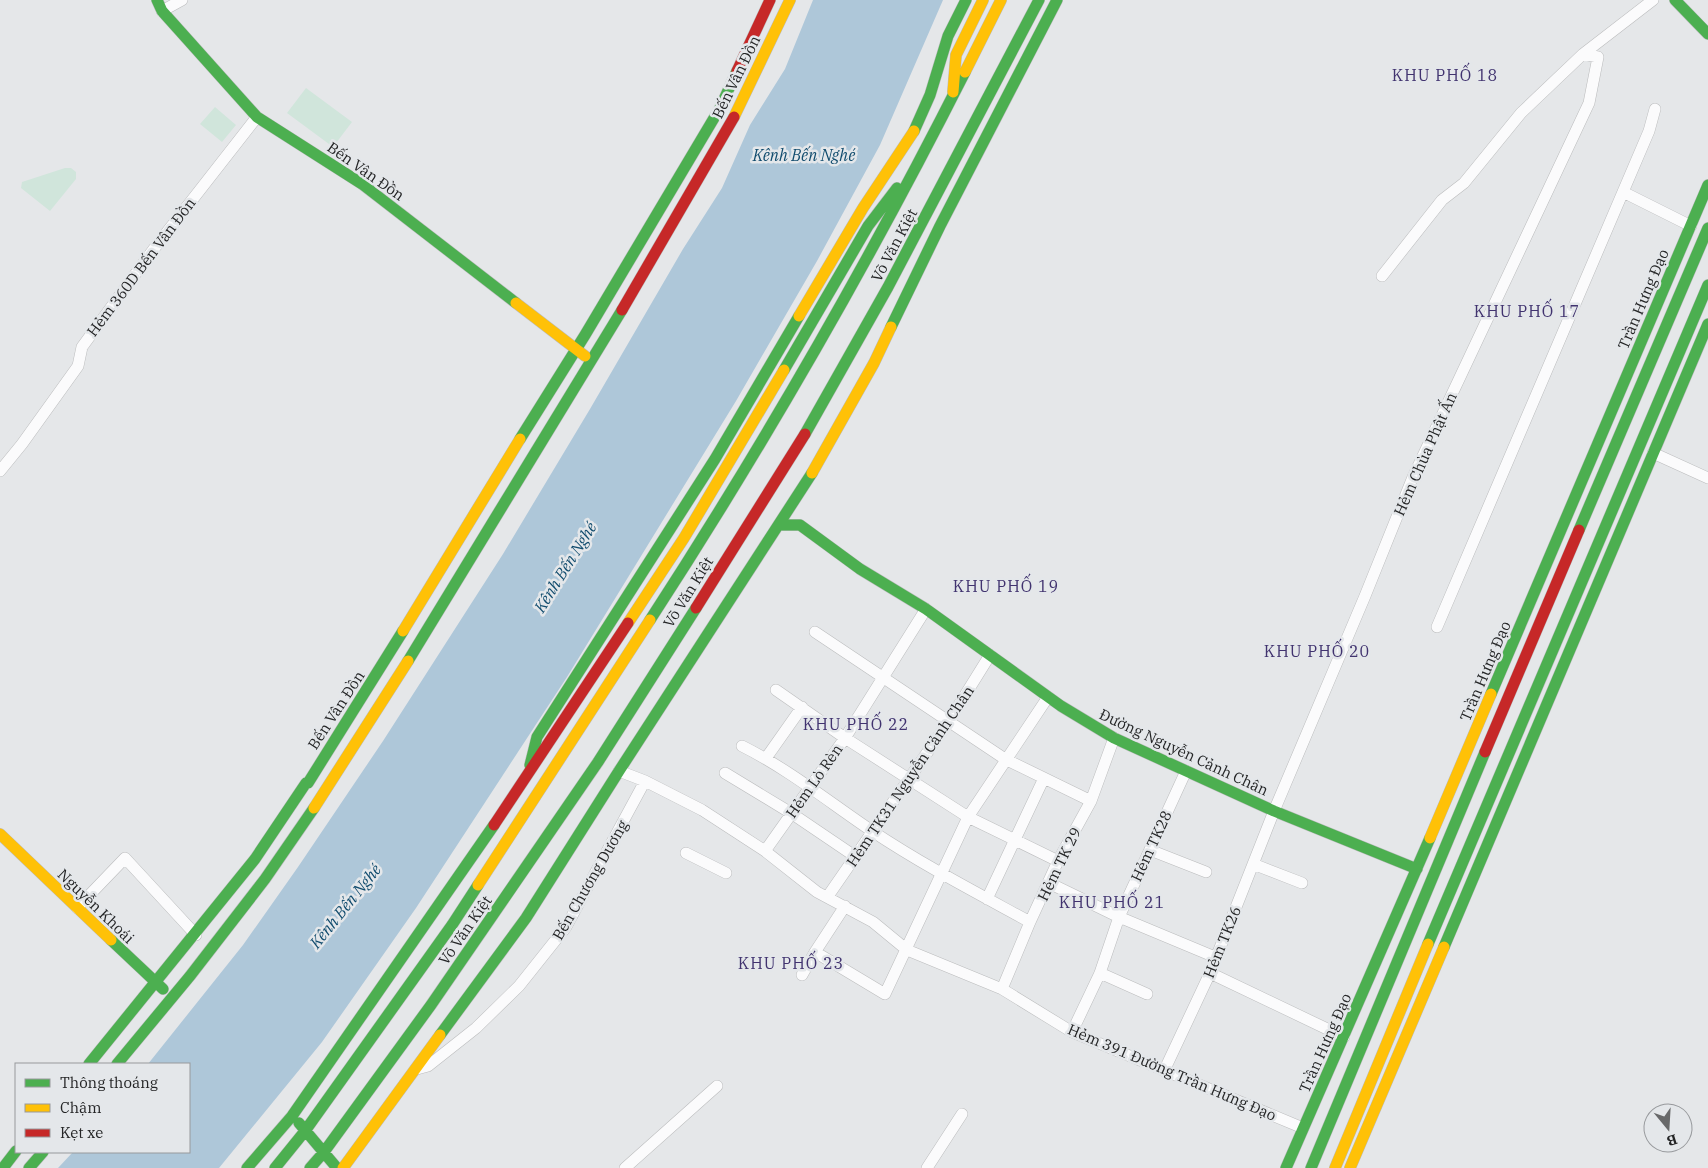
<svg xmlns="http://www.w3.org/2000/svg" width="1708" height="1168" font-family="'IBM Plex Serif',serif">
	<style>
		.green { fill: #d0e5db }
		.water { fill: #aec7d9 }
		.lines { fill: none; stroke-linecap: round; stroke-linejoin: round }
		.street-casing { stroke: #bbbcbd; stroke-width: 12 }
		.fast-casing { stroke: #bbbcbd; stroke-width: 12 }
		.slow-casing { stroke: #bbbcbd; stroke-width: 12 }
		.jam-casing { stroke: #bbbcbd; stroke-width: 12 }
		.street { stroke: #fbfbfc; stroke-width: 11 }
		.fast { stroke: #4caf50; stroke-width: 11 }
		.slow { stroke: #ffc107; stroke-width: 11 }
		.jam { stroke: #c62828; stroke-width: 11 }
		.labels { text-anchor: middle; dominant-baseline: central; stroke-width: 5; stroke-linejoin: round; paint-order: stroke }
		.street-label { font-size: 15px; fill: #242526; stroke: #e4e7ea }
		.neighbourhood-label { font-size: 16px; letter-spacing: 1px; fill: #41336f; stroke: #e4e7ea }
		.water-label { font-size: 16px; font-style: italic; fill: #114c6e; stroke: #e4e7ea }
	</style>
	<rect width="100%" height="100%" fill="#e5e7e9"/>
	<path class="green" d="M 306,88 L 352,122 L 333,147 L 287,113 Z
		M 215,107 L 236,125 L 222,142 L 200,124 Z
		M 65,168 L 71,168 L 76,172 L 76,179 L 50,211 L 21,188 L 22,182 Z"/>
	<path class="water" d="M 813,0 L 943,0 L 880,145 L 817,261 L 736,401 L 567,677 L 416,908 L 322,1042 L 219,1168 L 58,1168 L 73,1152 L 189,1152 L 189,1064 L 148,1064 L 243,945 L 298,867 L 383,741 L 503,554 L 590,409 L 683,249 L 722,188 L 750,125 L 785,69 Z"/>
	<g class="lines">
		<g class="street-casing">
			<path id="street" d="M 162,11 L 182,0
				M 1583,54 L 1653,0
				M 1623,192 L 1691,226
				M 1653,453 L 1708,478
				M 0,471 L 22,444 L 78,366 L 82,347 L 153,250 L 257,117
				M 1437,627 L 1649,131 L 1655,109
				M 815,632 L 1005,759 L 1091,801
				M 776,690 L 845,738 L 968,817 L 1058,861
				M 742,746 C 788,769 829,802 872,831 C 923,865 977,893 1030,922
				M 766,758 L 802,707
				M 619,771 L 645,781 L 702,810 L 765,851 L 817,892 L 873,922 L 907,950 L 1002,989 L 1072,1032 L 1303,1128
				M 725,773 L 791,813 L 856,857
				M 1150,850 L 1206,872
				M 765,851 L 845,738 L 926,609
				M 686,853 L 726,873
				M 1253,864 L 1302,883
				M 1049,883 L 1119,917 L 1215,957
				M 828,896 L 949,721 L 990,655
				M 987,899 L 1044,778
				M 845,906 L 815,952 L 885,994 L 968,817 L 1048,697
				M 77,908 L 125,858 L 196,935
				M 1100,973 L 1147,994
				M 1210,973 L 1344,1037
				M 802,975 L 815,952
				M 1002,989 L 1030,922 L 1058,861 L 1091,801 L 1114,738
				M 1072,1032 L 1100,973 L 1119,917 L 1186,771
				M 417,1069 L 428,1066 L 476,1028 L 519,986 L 566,927 L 645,781
				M 1164,1071 L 1210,973 L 1274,811 L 1365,596 L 1413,477 L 1589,103 L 1598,57 L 1583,54 L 1521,113 L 1464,183 L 1442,200 L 1382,276
				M 625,1168 L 717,1086
				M 927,1168 L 962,1114"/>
		</g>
		<g class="fast-casing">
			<path id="fast" d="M 157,0 L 162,11 L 257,117 L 362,184 L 516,303
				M 1675,0 L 1708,34
				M 914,131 L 930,95 L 948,36 L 966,0
				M 891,327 L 940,226 L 1057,0
				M 784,370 L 868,226 L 897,188
				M 805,434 L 888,287 L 1039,0
				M 520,439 L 585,335 L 720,108 L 737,71
				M 779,525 L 800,525 L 860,569 L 926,609 L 1061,706 L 1114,738 L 1274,811 L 1417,869
				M 1579,530 L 1708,228
				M 650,620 C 765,443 870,260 965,72
				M 408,661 L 622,310
				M 1491,694 L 1708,185
				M 530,765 L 537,737 L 715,459 L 799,316
				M 111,940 L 163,989
				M 1428,944 L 1708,285
				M 1444,947 L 1708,324
				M 440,1035 L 526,918 L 619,771 L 812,473
				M 89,1064 L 255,859 L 306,783 L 308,783 L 403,631
				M 117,1064 L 190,976 L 265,879 L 314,808
				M 299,1123 L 337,1168
				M 3,1168 L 16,1151
				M 29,1168 L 43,1152
				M 247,1168 L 292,1116 L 494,825
				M 275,1168 L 305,1131 L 452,925 L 478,885
				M 310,1168 L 324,1152 L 431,1005 L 598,762 L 696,608
				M 1286,1168 L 1430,838
				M 1311,1168 L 1485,752"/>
		</g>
		<g class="slow-casing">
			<path id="slow" d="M 965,72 L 1001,0
				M 953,92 L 956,55 L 983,0
				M 734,117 L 790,0
				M 516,303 L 585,356
				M 799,316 L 863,208 L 914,131
				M 812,473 L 874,363 L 891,327
				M 628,623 L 684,538 L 784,370
				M 403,631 L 520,439
				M 314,808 L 408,661
				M 0,834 L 111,940
				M 1430,838 L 1491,694
				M 478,885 L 650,620
				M 343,1168 L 440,1035
				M 1335,1168 L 1428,944
				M 1350,1168 L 1444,947"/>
		</g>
		<g class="jam-casing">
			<path id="jam" d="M 737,71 L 770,0
				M 622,310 L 734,117
				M 696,608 L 805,434
				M 1485,752 L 1579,530
				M 494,825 L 628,623"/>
		</g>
		<use href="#street" class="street"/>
		<use href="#fast" class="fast"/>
		<use href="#slow" class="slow"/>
		<use href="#jam" class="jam"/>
	</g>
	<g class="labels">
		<g class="street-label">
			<text transform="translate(736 77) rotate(-64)">Bến Vân Đồn</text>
			<text transform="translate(366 171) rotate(35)">Bến Vân Đồn</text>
			<text transform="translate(894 245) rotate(-62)">Võ Văn Kiệt</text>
			<text transform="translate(141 267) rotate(-53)">Hẻm 360D Bến Vân Đồn</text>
			<text transform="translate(1643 299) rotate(-67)">Trần Hưng Đạo</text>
			<text transform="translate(1425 454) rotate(-66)">Hẻm Chùa Phật Ấn</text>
			<text transform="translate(688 592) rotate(-58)">Võ Văn Kiệt</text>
			<text transform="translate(1485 671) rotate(-67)">Trần Hưng Đạo</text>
			<text transform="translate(336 710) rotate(-57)">Bến Vân Đồn</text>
			<text transform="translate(1184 752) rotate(25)">Đường Nguyễn Cảnh Chân</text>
			<text transform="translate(910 776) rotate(-56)">Hẻm TK31 Nguyễn Cảnh Chân</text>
			<text transform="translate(814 781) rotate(-55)">Hẻm Lò Rèn</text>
			<text transform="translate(1151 846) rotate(-65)">Hẻm TK28</text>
			<text transform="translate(1059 864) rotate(-64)">Hẻm TK 29</text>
			<text transform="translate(590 880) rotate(-60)">Bến Chương Dương</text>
			<text transform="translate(96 906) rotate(44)">Nguyễn Khoái</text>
			<text transform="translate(465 930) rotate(-55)">Võ Văn Kiệt</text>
			<text transform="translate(1222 942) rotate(-68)">Hẻm TK26</text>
			<text transform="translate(1325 1043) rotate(-66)">Trần Hưng Đạo</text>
			<text transform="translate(1172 1072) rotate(23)">Hẻm 391 Đường Trần Hưng Ðạo</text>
		</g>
		<g class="neighbourhood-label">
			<text x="1445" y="75">KHU PHỐ 18</text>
			<text x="1527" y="311">KHU PHỐ 17</text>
			<text x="1006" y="586">KHU PHỐ 19</text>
			<text x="1317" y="651">KHU PHỐ 20</text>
			<text x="856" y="724">KHU PHỐ 22</text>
			<text x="1112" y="902">KHU PHỐ 21</text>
			<text x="791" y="963">KHU PHỐ 23</text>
		</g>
		<g class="water-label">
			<text x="804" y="155">Kênh Bến Nghé</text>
			<text transform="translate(565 567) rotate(-58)">Kênh Bến Nghé</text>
			<text transform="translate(345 906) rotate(-51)">Kênh Bến Nghé</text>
		</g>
	</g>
	<rect x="15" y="1063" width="175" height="90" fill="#e4e7ea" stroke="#97999c"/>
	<rect x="25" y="1079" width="25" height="8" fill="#4caf50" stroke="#97999c"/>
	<text x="60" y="1088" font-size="15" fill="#242526">Thông thoáng</text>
	<rect x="25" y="1104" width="25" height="8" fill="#ffc107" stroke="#97999c"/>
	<text x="60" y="1113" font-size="15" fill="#242526">Chậm</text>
	<rect x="25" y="1129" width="25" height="8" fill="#c62828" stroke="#97999c"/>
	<text x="60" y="1138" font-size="15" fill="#242526">Kẹt xe</text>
	<g transform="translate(1668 1128) rotate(162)"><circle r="24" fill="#e4e7ea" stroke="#97999c"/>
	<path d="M0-4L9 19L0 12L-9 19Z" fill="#68696a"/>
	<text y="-8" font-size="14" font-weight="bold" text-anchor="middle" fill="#242526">B</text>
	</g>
</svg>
